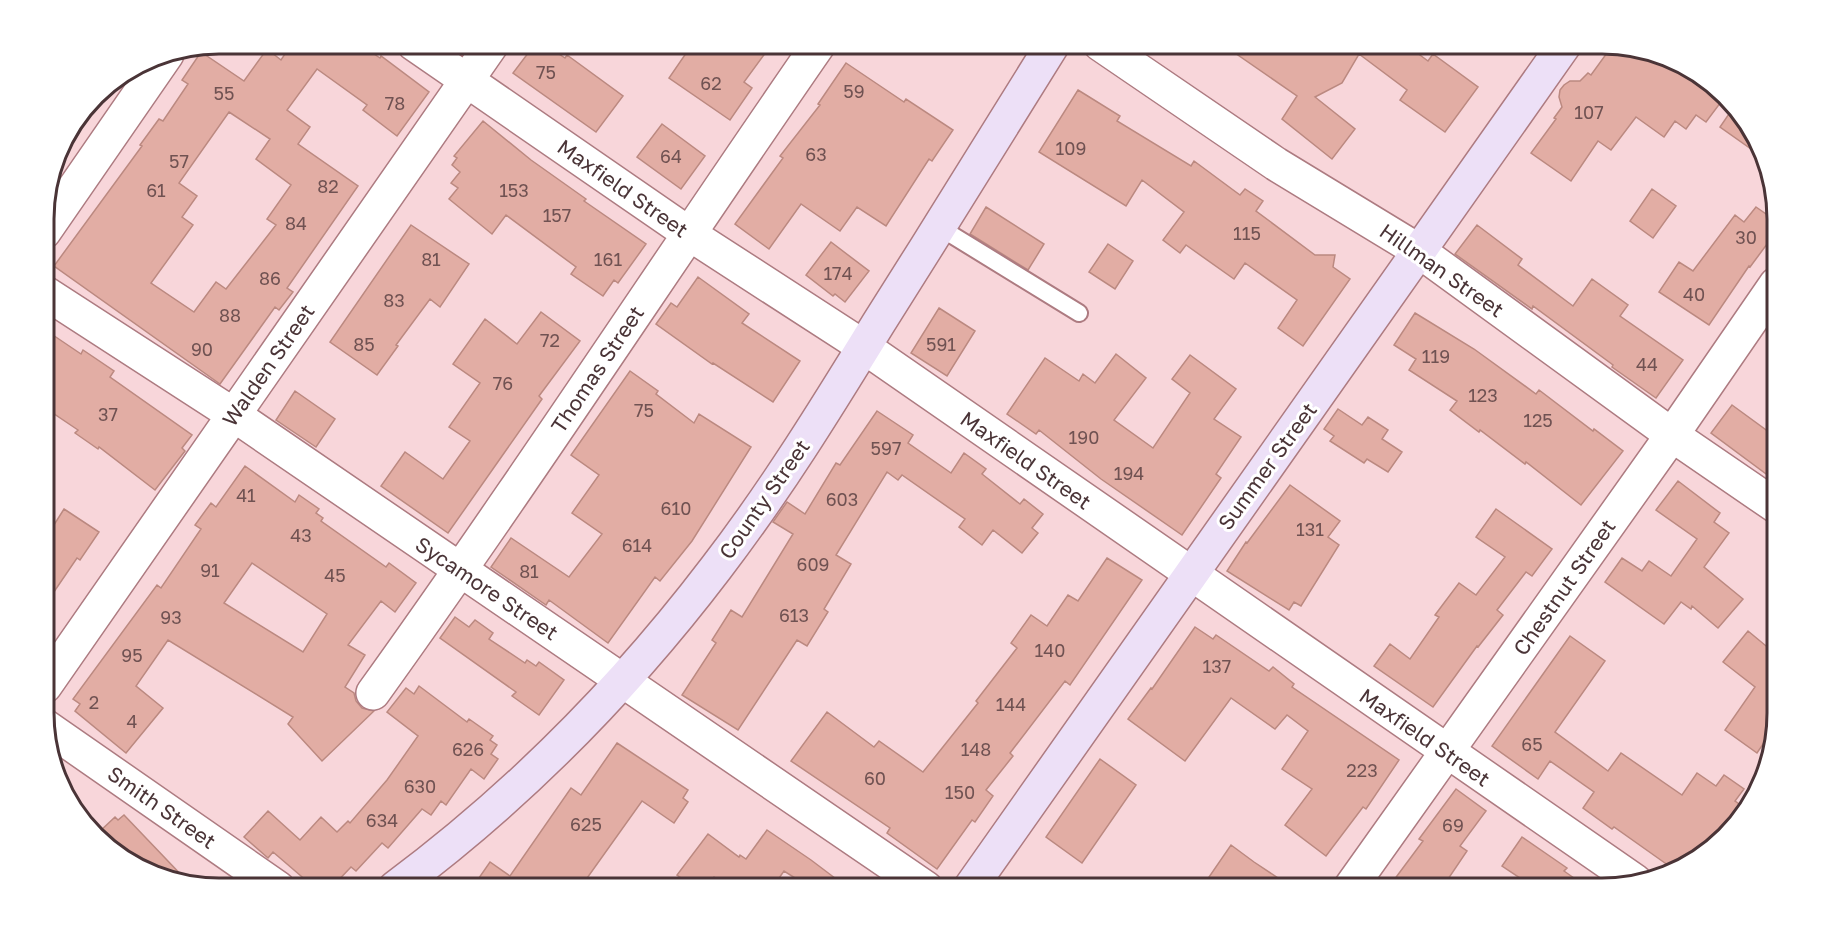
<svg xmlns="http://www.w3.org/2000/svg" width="1821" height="932" font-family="'Golos Text',sans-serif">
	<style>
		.building { fill: #e2ada4; stroke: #bb8980; stroke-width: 1.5; fill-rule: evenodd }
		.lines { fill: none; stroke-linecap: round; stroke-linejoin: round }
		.service-casing { stroke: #ad7b81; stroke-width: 20 }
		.minor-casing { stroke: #ad7b81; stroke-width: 36 }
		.secondary-casing { stroke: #ad7b81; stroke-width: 36 }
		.service { stroke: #fff; stroke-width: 16 }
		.minor { stroke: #fff; stroke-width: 33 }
		.secondary { stroke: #ede0f7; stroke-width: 33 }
		.labels { text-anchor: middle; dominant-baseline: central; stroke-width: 6; stroke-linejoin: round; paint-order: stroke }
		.number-label { font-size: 18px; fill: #705252 }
		.street-label { font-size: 21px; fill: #4a3437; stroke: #fff }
		.rim { fill: none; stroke: #4a3437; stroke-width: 3 }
	</style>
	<rect width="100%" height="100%" fill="#f8d6da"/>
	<path class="building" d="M 283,44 L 359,44 L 380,58 L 381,56 L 429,92 L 397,136 L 363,110 L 367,105 L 317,69 L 287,110 L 310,127 L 298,144 L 358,186 L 287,288 L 293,292 L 279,310 L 275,307 L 220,384 L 54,266 L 142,146 L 140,145 L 159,119 L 163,121 L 188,84 L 182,80 L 201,52 L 244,81 L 267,49 L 281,60 L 289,48 ZM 229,112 L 270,139 L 256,159 L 291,185 L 267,219 L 276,225 L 226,289 L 216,282 L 194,312 L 151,283 L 193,225 L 182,217 L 197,196 L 179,183 Z
		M 535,44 L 544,44 L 565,58 L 567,55 L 623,96 L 596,132 L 513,73 Z
		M 706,44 L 772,44 L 744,82 L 752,88 L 730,120 L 669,78 L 691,46 L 700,52 Z
		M 1222,44 L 1405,44 L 1428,61 L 1433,54 L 1478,87 L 1445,132 L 1400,100 L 1407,90 L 1359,54 L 1342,83 L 1315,97 L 1355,129 L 1332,159 L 1282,119 L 1297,96 Z
		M 1612,46 L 1679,61 L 1692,73 L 1688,78 L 1721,102 L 1706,122 L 1696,115 L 1686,129 L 1675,121 L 1664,137 L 1636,117 L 1611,150 L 1598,141 L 1571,181 L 1531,153 L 1556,119 L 1554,118 L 1562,107 L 1559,97 L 1560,90 L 1564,85 L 1570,81 L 1580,81 L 1588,73 L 1591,75 Z
		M 846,63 L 904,102 L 906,99 L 953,130 L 932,161 L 929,159 L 886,226 L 857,207 L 840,231 L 801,204 L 769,249 L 735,224 L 783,158 L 780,156 L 820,105 L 818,104 Z
		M 1078,90 L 1120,116 L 1117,121 L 1191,166 L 1194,161 L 1240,195 L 1245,189 L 1263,201 L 1256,211 L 1315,255 L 1335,255 L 1333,267 L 1350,279 L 1303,346 L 1278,328 L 1297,300 L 1245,263 L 1234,279 L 1186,245 L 1180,253 L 1163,240 L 1184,212 L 1142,180 L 1126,206 L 1039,152 Z
		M 1733,108 L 1748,121 L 1761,156 L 1720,127 Z
		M 483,121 L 531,160 L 586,199 L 584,201 L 646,244 L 618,283 L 614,280 L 603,296 L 571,274 L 576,267 L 506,215 L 492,234 L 449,199 L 458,188 L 451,183 L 460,172 L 452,165 L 457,158 L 454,156 Z
		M 662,124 L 705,156 L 681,189 L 637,157 Z
		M 1652,189 L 1676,206 L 1653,238 L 1630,221 Z
		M 986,207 L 1044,244 L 1028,270 L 970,234 Z
		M 1756,207 L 1776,221 L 1776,232 L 1750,267 L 1749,266 L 1709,325 L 1659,292 L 1679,262 L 1693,271 L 1735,215 L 1744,222 Z
		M 411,225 L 469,264 L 440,307 L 430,299 L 396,345 L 398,346 L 377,375 L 330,342 Z
		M 1477,225 L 1522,259 L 1518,265 L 1573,306 L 1592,279 L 1628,305 L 1620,316 L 1683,360 L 1656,398 L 1612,367 L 1613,365 L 1533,306 L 1532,309 L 1455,254 Z
		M 831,242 L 869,271 L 845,302 L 835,294 L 833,296 L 806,275 Z
		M 1108,244 L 1133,261 L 1115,289 L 1089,272 Z
		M 698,277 L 749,314 L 742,323 L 800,361 L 773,402 L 713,363 L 712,364 L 656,324 L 671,303 L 677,307 Z
		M 939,308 L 975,331 L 947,376 L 911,353 Z
		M 541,312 L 580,341 L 539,396 L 542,399 L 448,533 L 381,486 L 405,452 L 443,479 L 470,441 L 449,427 L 480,383 L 453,364 L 485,319 L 517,344 Z
		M 1415,313 L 1474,349 L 1536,394 L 1539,390 L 1593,431 L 1594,429 L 1623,451 L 1581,505 L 1526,462 L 1525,464 L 1480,430 L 1479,432 L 1450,410 L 1457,401 L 1409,370 L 1416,359 L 1394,345 Z
		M 44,329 L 81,354 L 83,350 L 114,371 L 110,377 L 192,435 L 182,448 L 185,451 L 155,490 L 99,447 L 98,449 L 75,433 L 78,430 L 44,407 Z
		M 1116,354 L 1146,378 L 1114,420 L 1153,448 L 1190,393 L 1172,379 L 1190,355 L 1236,389 L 1214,419 L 1241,437 L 1216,474 L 1221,478 L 1182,535 L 1101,479 L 1039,430 L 1036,434 L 1007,414 L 1045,358 L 1079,381 L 1083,374 L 1095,383 Z
		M 630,371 L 658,391 L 656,394 L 694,423 L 699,414 L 751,447 L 692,541 L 660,581 L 655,577 L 608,643 L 549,600 L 546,605 L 491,567 L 511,538 L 569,577 L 602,534 L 572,513 L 599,475 L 571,455 Z
		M 295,391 L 335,419 L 316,447 L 276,420 Z
		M 1732,405 L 1777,438 L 1777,482 L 1711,433 Z
		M 1338,409 L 1362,425 L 1368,417 L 1388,430 L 1382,439 L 1402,452 L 1388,472 L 1367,459 L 1364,463 L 1330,441 L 1334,436 L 1324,429 Z
		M 877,411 L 913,435 L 908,443 L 951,473 L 964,453 L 986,469 L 982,474 L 1020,504 L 1024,499 L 1043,514 L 1032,528 L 1038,533 L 1022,553 L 993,530 L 982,545 L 959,527 L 965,519 L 902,475 L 898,480 L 887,472 L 836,555 L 851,564 L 824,609 L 828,612 L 807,646 L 797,640 L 738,730 L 682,695 L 716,643 L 712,640 L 731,610 L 742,617 L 793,534 L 773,522 L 787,502 L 805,514 L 836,463 L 840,465 Z
		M 245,466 L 295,502 L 299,495 L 319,509 L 316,513 L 323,518 L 321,521 L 386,567 L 389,563 L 416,583 L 395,612 L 381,601 L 348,645 L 365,655 L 345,687 L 354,693 L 356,701 L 362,708 L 374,711 L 322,761 L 288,724 L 293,717 L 168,640 L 136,686 L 163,708 L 126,753 L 75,711 L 80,704 L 73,699 L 157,585 L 161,588 L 201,529 L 195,525 L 211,503 L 216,507 ZM 252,563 L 327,614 L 303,652 L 224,603 Z
		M 1678,481 L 1720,513 L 1714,522 L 1729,533 L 1704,567 L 1743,599 L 1718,628 L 1692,606 L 1691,609 L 1681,602 L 1664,624 L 1605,582 L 1622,558 L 1642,571 L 1649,561 L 1671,576 L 1697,539 L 1656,510 Z
		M 1290,485 L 1340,521 L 1328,537 L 1339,545 L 1301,606 L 1294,602 L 1289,610 L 1227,571 L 1246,542 L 1247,543 Z
		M 64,509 L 99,532 L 80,560 L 77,558 L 45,605 L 45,539 Z
		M 1496,509 L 1552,549 L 1532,576 L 1526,572 L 1497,610 L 1503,615 L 1478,647 L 1477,646 L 1433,707 L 1374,666 L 1390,644 L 1410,659 L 1439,617 L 1435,615 L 1459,583 L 1476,595 L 1505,557 L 1476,537 Z
		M 1107,558 L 1142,580 L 1070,685 L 1065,681 L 1010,753 L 1013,756 L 986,790 L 993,796 L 975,822 L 972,820 L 937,869 L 887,833 L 890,828 L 791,761 L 827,712 L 874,747 L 879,741 L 923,772 L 978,703 L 976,701 L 1017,648 L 1011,643 L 1031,615 L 1047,626 L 1068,595 L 1078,601 Z
		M 455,617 L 469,627 L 475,620 L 493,633 L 489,639 L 525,663 L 527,660 L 536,666 L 539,662 L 564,680 L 539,715 L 512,696 L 516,692 L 440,638 Z
		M 1195,627 L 1213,639 L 1216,635 L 1269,671 L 1273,667 L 1294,684 L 1292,687 L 1399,760 L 1366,809 L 1363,807 L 1326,856 L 1285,825 L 1312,789 L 1282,769 L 1308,731 L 1287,715 L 1275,729 L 1231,698 L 1185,761 L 1128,719 L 1151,688 L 1152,689 Z
		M 1748,631 L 1777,655 L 1777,714 L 1774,728 L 1757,753 L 1725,730 L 1755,687 L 1723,662 Z
		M 1570,636 L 1605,661 L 1555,732 L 1608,771 L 1621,753 L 1682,795 L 1697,773 L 1716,786 L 1724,775 L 1744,789 L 1735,801 L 1745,808 L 1699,859 L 1672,868 L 1614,827 L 1612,829 L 1583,808 L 1594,792 L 1550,761 L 1538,779 L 1492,746 Z
		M 419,686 L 467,722 L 469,719 L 493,736 L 490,740 L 497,745 L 491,754 L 498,759 L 484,779 L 471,769 L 446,805 L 441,801 L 431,815 L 422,809 L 388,848 L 382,843 L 356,871 L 351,867 L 331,888 L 315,888 L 273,852 L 268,858 L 244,837 L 268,811 L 300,840 L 321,817 L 337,832 L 348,821 L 350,823 L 387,780 L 418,736 L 387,712 L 406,688 L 414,694 Z
		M 617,743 L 688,790 L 683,798 L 688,802 L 674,823 L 642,801 L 580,888 L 472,888 L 490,862 L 510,876 L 571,788 L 581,795 Z
		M 1100,759 L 1136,785 L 1082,863 L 1046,837 Z
		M 1456,789 L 1486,811 L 1460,846 L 1467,851 L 1442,888 L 1388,888 L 1423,841 L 1419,839 Z
		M 124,815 L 187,881 L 142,871 L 97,834 L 115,817 L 118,820 Z
		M 767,830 L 811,860 L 848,888 L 811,888 L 784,871 L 772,888 L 730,888 L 714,877 L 705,888 L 695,888 L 677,875 L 708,834 L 739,857 L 740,855 L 746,859 Z
		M 1522,837 L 1567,868 L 1564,871 L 1588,888 L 1535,888 L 1502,866 Z
		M 1231,845 L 1254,862 L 1293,888 L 1225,888 L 1209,877 Z"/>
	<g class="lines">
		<g class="service-casing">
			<path id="service" d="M 939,227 L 1079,313"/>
		</g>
		<g class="minor-casing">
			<path id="minor" d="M 414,44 L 688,233 L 864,347 L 1635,881
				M 1100,44 L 1276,164 L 1419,251 L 1672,435 L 1777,507
				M 44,232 L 167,54
				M 44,292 L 234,415 L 926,888
				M 45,686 L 492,44
				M 373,693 C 526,480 670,259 819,44
				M 45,726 L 278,888
				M 1350,888 L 1672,435 L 1776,284"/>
		</g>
		<g class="secondary-casing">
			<path id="secondary" d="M 395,888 C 516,798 624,689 716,568 C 776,490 827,407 878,324 C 937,231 995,137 1053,44
				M 970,888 L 1565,44"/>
		</g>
		<use href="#service" class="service"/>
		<use href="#minor" class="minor"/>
		<use href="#secondary" class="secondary"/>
	</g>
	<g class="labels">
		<g class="number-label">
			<text x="546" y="72">75</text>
			<text x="711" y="83">62</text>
			<text x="854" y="91">59</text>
			<text x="224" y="93">55</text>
			<text x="395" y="103">78</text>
			<text x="1589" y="112">107</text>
			<text x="1071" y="148">109</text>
			<text x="816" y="154">63</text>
			<text x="671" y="156">64</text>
			<text x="179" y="161">57</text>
			<text x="328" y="186">82</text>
			<text x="156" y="190">61</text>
			<text x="514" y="190">153</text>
			<text x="557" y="215">157</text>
			<text x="296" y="223">84</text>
			<text x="1247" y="233">115</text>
			<text x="1746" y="237">30</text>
			<text x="431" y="259">81</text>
			<text x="608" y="259">161</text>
			<text x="838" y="273">174</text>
			<text x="270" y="278">86</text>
			<text x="1694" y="294">40</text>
			<text x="394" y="300">83</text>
			<text x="230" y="315">88</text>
			<text x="550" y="340">72</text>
			<text x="364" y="344">85</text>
			<text x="941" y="344">591</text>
			<text x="202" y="349">90</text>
			<text x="1436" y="356">119</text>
			<text x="1647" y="364">44</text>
			<text x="503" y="383">76</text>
			<text x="1483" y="395">123</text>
			<text x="644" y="410">75</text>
			<text x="108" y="414">37</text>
			<text x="1538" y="420">125</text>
			<text x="1084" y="437">190</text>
			<text x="886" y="448">597</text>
			<text x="1129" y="473">194</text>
			<text x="246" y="495">41</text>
			<text x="842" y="499">603</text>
			<text x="676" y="508">610</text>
			<text x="1310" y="529">131</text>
			<text x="301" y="535">43</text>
			<text x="637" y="545">614</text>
			<text x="813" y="564">609</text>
			<text x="210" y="570">91</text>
			<text x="529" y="571">81</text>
			<text x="335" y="575">45</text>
			<text x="794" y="615">613</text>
			<text x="171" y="617">93</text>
			<text x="1050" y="650">140</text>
			<text x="132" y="655">95</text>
			<text x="1217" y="666">137</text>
			<text x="94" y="702">2</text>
			<text x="1011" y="704">144</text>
			<text x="132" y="721">4</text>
			<text x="1532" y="744">65</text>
			<text x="468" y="749">626</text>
			<text x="976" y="749">148</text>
			<text x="1362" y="770">223</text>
			<text x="875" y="778">60</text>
			<text x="420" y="786">630</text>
			<text x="960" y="792">150</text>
			<text x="382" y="820">634</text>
			<text x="586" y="824">625</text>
			<text x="1453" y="825">69</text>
		</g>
		<g class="street-label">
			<text transform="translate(623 188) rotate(35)">Maxfield Street</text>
			<text transform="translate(1442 270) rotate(35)">Hillman Street</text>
			<text transform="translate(268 365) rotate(-55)">Walden Street</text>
			<text transform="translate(597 369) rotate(-56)">Thomas Street</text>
			<text transform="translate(1026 460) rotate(35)">Maxfield Street</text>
			<text transform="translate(1267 466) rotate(-54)">Summer Street</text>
			<text transform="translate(764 499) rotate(-55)">County Street</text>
			<text transform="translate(1564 587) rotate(-55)">Chestnut Street</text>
			<text transform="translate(487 588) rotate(34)">Sycamore Street</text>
			<text transform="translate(1425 737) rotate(35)">Maxfield Street</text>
			<text transform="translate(162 807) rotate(35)">Smith Street</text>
		</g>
	</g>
	<path d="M0 0H1821V932H0ZM219 54H1602A165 165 0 0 1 1767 219V713A165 165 0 0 1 1602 878H219A165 165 0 0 1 54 713V219A165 165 0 0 1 219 54Z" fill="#fff" fill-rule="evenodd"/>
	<path class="rim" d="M219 54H1602A165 165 0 0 1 1767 219V713A165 165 0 0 1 1602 878H219A165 165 0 0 1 54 713V219A165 165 0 0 1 219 54Z"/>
</svg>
